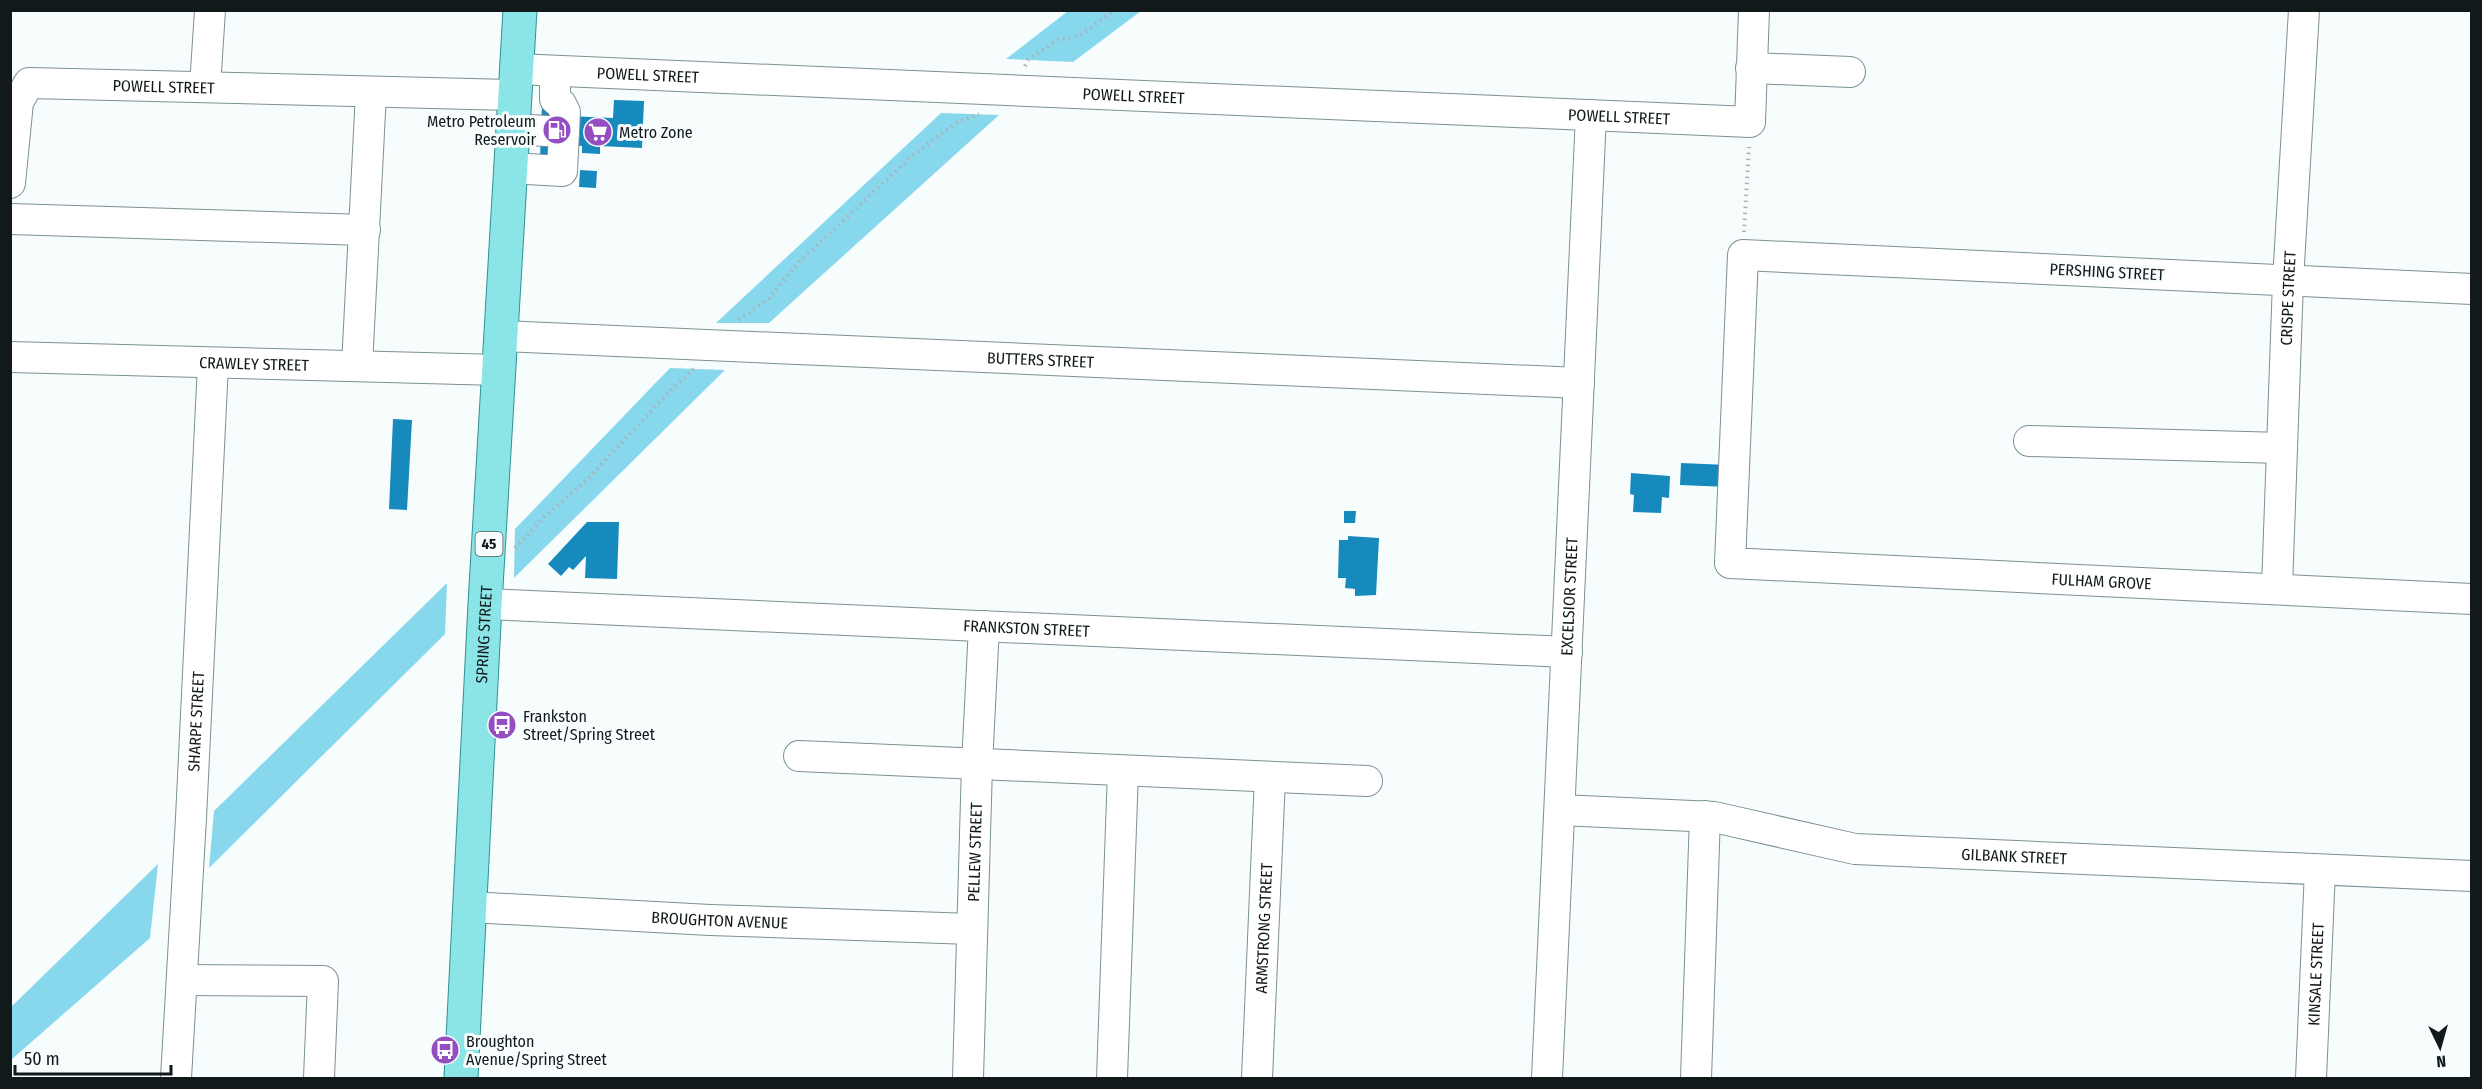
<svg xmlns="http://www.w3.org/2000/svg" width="2482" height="1089" font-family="'Fira Sans Condensed',sans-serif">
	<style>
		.green { fill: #87d8ec }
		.building { fill: #168abd }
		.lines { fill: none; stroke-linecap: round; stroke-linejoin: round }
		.minor-casing { stroke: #7c9096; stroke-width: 32 }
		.major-casing { stroke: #2e9295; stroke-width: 35 }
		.path { stroke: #acb2b3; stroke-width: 4; stroke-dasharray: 1.5 4.5; stroke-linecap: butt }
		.minor { stroke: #fff; stroke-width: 30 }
		.major { stroke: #8be5e6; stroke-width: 33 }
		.labels { text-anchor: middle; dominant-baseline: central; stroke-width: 6; stroke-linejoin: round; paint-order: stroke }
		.shield { fill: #f7fcfd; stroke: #565d5f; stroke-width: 1.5 }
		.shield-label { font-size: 15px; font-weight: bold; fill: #11191b }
		.street-label { font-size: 16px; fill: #11191b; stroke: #f7fcfd }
		.poi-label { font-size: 16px; fill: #11191b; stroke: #f7fcfd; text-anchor: start }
	</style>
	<rect width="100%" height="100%" fill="#f7fcfd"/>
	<path class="green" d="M 1068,11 L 1141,11 L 1073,62 L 1006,59 Z
		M 941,113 L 999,115 L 769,323 L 716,323 Z
		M 670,368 L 725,370 L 514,578 L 515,529 Z
		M 447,583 L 445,634 L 209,868 L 214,811 Z
		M 158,864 L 150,938 L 11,1060 L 11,1007 Z"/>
	<path class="building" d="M 614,100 L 644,101 L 642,148 L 600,146 L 600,154 L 582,153 L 582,146 L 568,145 L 567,159 L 540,158 L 542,104 L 569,116 L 613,118 Z
		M 580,170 L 597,171 L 596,188 L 579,187 Z
		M 393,419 L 412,420 L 407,510 L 389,509 Z
		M 1681,463 L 1728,465 L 1728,487 L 1680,485 Z
		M 1631,473 L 1670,476 L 1669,498 L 1662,497 L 1661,513 L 1633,512 L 1634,495 L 1630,494 Z
		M 1344,511 L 1356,511 L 1355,523 L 1344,523 Z
		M 587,522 L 619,522 L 617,579 L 585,578 L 586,556 L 573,570 L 569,567 L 561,576 L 548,564 Z
		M 1348,536 L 1379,538 L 1376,595 L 1355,596 L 1355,589 L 1345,588 L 1346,578 L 1338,578 L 1339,540 L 1348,540 Z"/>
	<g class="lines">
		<g class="minor-casing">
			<g id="minor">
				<path d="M 1751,68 L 1850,72"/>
				<path id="s1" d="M 516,69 L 1750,122 L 1754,10"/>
				<path d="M 205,87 L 210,10"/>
				<path d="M 512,129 L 564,132"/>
				<path d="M 510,168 L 562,171 L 565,112 L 561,104 L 555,99 L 555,71"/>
				<path id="s2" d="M 10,183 L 18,102 L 29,83 L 514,95"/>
				<path d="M 10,219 L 365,230"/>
				<path id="s3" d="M 2472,289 L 1743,255 L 1730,563 L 2472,599"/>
				<path id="s4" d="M 501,336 L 1579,383"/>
				<path id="s5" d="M 10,357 L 499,370"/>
				<path d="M 357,366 L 371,93"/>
				<path d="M 2029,441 L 2282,448"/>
				<path id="s6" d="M 2277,588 L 2288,281 L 2304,10"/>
				<path id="s7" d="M 485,604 L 1567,652"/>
				<path d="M 799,756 L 1367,781"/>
				<path id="s8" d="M 1560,810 L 1714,817 L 1855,849 L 2472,876"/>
				<path id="s9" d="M 470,907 L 710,920 L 972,929"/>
				<path d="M 182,980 L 323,981 L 319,1078"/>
				<path id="s10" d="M 176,1078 L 191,818 L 213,364"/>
				<path id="s11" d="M 968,1078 L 977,765 L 984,626"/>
				<path d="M 1112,1078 L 1123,771"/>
				<path id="s12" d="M 1257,1078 L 1270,777"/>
				<path id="s13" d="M 1547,1078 L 1591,115"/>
				<path d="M 1696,1078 L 1705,816"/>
				<path id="s14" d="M 2311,1078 L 2320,870"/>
			</g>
		</g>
		<g class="major-casing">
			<g id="major">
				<path id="s15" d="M 461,1078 L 485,604 L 520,10"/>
			</g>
		</g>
		<path class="path" d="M 1025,66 L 1028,60 L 1058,40 L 1079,36 L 1115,10
			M 1744,232 L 1749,147
			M 739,320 L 769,298 L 800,261 L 912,156 L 957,122 L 979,114
			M 515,548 L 544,517 L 587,480 L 667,394 L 694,369"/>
		<use href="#minor" class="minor"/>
		<use href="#major" class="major"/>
	</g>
	<defs>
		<g id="fuel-disc" transform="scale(1.5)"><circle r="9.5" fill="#944ec1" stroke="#f7fcfd"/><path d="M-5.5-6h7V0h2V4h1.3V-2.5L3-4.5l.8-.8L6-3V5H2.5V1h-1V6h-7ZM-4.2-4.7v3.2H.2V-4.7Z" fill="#fff"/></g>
		<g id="supermarket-disc" transform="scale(1.5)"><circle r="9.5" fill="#944ec1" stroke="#f7fcfd"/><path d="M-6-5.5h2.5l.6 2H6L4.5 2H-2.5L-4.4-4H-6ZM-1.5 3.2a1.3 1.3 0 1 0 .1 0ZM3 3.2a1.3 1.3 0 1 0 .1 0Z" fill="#fff"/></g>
		<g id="bus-disc" transform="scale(1.5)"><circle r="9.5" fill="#944ec1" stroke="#f7fcfd"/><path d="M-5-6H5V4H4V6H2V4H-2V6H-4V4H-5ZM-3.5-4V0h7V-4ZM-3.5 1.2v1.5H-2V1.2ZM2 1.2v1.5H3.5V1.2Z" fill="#fff"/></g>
	</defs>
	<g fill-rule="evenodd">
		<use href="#fuel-disc" x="557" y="130"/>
		<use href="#supermarket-disc" x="598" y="132"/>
		<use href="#bus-disc" x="502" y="725"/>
		<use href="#bus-disc" x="445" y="1050"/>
	</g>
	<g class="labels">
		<rect class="shield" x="475.5" y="532" width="27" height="24" rx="4.5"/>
		<g class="shield-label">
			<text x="489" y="544">45</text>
		</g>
		<g class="street-label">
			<text stroke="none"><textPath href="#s1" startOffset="132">POWELL STREET</textPath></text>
			<text stroke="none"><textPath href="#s2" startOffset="238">POWELL STREET</textPath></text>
			<text stroke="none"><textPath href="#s1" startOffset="618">POWELL STREET</textPath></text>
			<text stroke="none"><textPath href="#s1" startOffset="1104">POWELL STREET</textPath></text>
			<text transform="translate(2107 272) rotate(3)">PERSHING STREET</text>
			<text stroke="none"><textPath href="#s6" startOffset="290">CRISPE STREET</textPath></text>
			<text stroke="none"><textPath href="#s4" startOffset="540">BUTTERS STREET</textPath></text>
			<text stroke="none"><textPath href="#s5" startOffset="244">CRAWLEY STREET</textPath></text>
			<text stroke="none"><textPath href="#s3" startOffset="1410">FULHAM GROVE</textPath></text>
			<text stroke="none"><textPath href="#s13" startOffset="482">EXCELSIOR STREET</textPath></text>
			<text stroke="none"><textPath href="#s7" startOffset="542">FRANKSTON STREET</textPath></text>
			<text stroke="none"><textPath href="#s15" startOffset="444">SPRING STREET</textPath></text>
			<text stroke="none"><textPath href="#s10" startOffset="357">SHARPE STREET</textPath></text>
			<text stroke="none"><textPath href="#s11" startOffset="226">PELLEW STREET</textPath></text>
			<text stroke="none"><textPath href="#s8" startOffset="458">GILBANK STREET</textPath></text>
			<text stroke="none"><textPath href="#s9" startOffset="250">BROUGHTON AVENUE</textPath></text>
			<text stroke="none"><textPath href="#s12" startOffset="150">ARMSTRONG STREET</textPath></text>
			<text stroke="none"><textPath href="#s14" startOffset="104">KINSALE STREET</textPath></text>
		</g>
		<g class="poi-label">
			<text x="536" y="121" text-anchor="end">Metro Petroleum<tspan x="536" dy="18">Reservoir</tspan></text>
			<text x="619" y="132">Metro Zone</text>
			<text x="523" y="716">Frankston<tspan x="523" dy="18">Street/Spring Street</tspan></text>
			<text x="466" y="1041">Broughton<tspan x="466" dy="18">Avenue/Spring Street</tspan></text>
		</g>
	</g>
	<rect width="2482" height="1089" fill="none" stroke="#11191b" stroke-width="24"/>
	<g transform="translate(2440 1047) rotate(175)" stroke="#f7fcfd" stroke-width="4.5" paint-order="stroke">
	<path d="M0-4.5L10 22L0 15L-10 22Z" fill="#11191b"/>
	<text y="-9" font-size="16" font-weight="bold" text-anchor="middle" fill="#11191b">N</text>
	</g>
	<path d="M15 1065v9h156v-9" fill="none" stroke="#11191b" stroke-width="3"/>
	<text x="24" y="1065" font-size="18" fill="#11191b" stroke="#f7fcfd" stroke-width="4.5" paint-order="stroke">50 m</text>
</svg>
